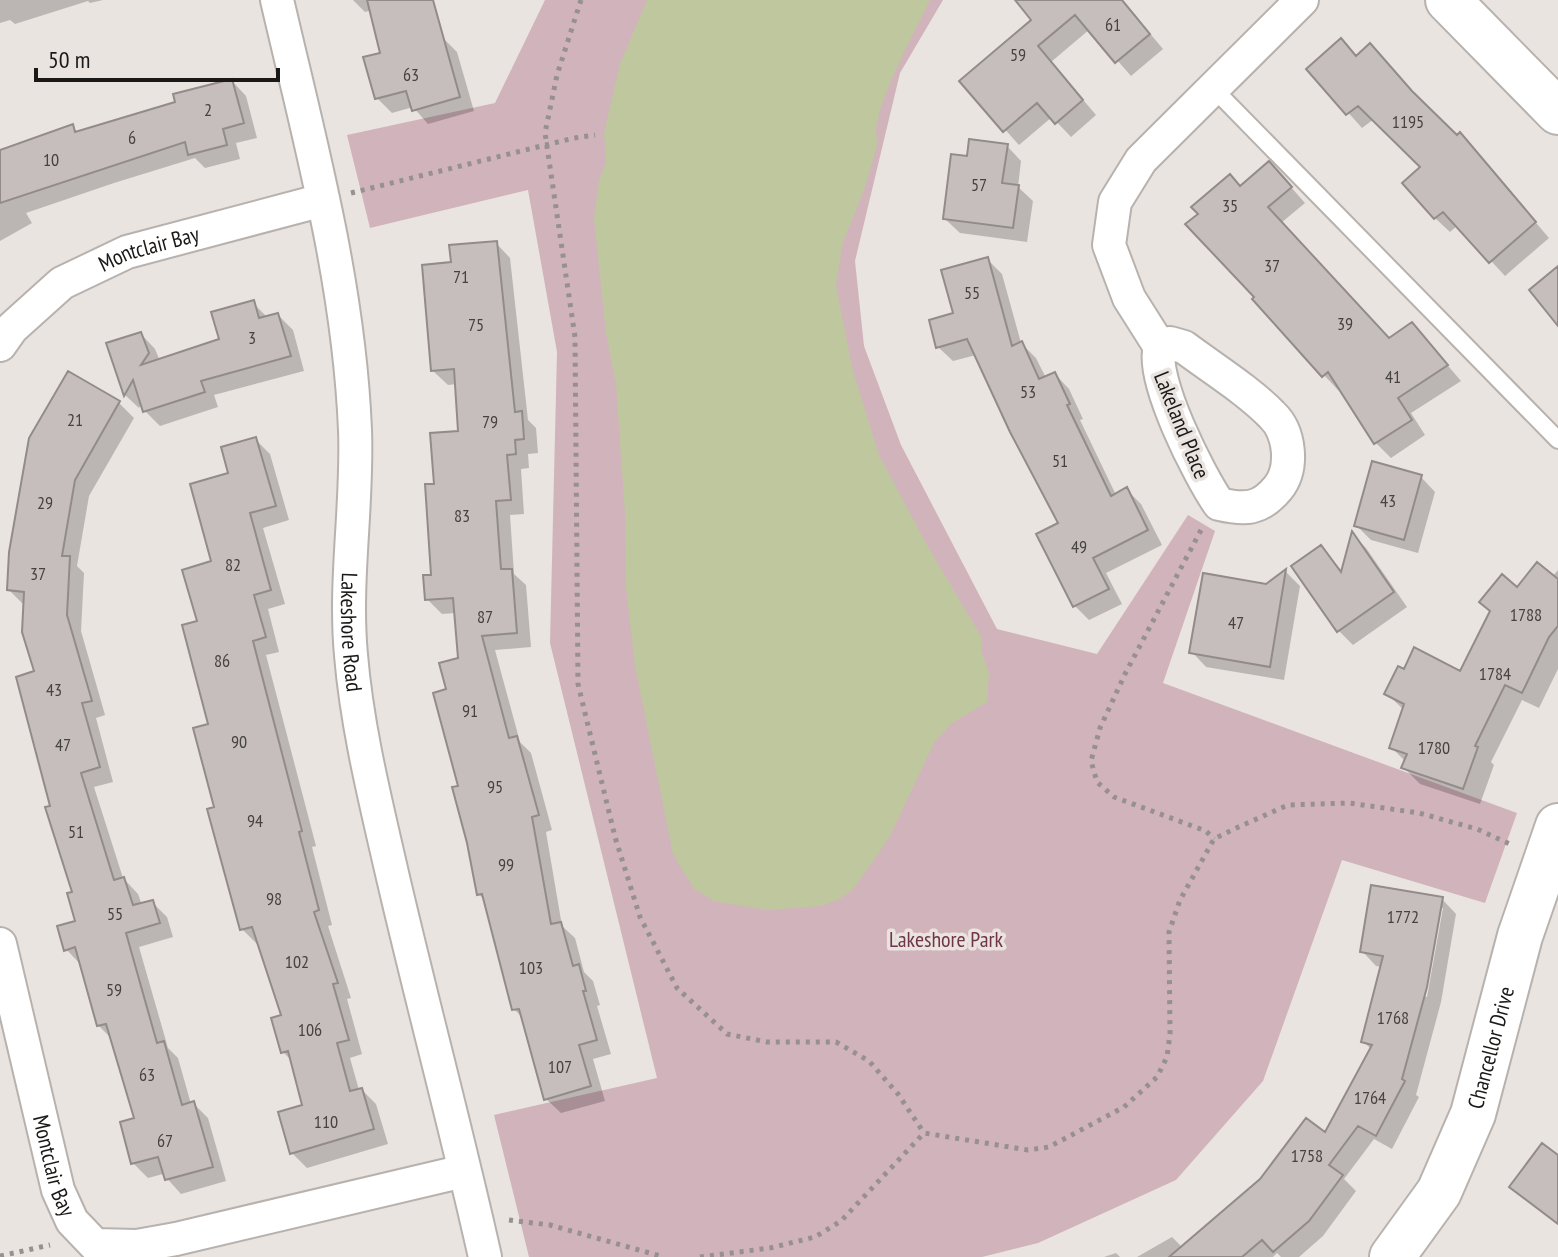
<svg xmlns="http://www.w3.org/2000/svg" width="1558" height="1257" font-family="'PT Sans Narrow',sans-serif">
	<style>
		.green { fill: #d1b3bb }
		.water { fill: #bfc79e }
		.shadow { fill: #0003; fill-rule: evenodd }
		.building { fill: #c6bebd; stroke: #928b8a; stroke-width: 2 }
		.lines { fill: none; stroke-linecap: round; stroke-linejoin: round }
		.lane-casing { stroke: #b8b2ae; stroke-width: 20 }
		.street-casing { stroke: #b8b2ae; stroke-width: 36 }
		.secondary-casing { stroke: #b8b2ae; stroke-width: 48 }
		.path { stroke: #96918e; stroke-width: 5; stroke-dasharray: 4 6; stroke-linecap: butt }
		.lane { stroke: #fff; stroke-width: 16 }
		.street { stroke: #fff; stroke-width: 32 }
		.secondary { stroke: #fff; stroke-width: 44 }
		.labels { text-anchor: middle; dominant-baseline: central; stroke-width: 7; stroke-linejoin: round; paint-order: stroke }
		.number-label { font-size: 18px; fill: #464240 }
		.street-label { font-size: 22px; fill: #1b1917; stroke: #eae4e0 }
		.park-label { font-size: 22px; fill: #703549; stroke: #eae4e0 }
	</style>
	<rect width="100%" height="100%" fill="#eae4e0"/>
	<path class="green" d="M 545,0 L 943,0 L 900,73 L 855,261 L 864,346 L 901,445 L 997,629 L 1097,654 L 1188,515 L 1215,531 L 1163,683 L 1517,813 L 1485,903 L 1342,860 L 1263,1081 L 1176,1180 L 1038,1243 L 982,1257 L 529,1257 L 494,1115 L 657,1078 L 550,643 L 557,352 L 528,190 L 370,228 L 347,135 L 495,103 Z"/>
	<path class="water" d="M 647,0 L 930,0 C 918,26 866,119 878,142 L 865,187 L 842,245 L 836,286 L 853,371 L 879,455 L 928,547 L 981,636 L 981,650 L 989,674 L 987,702 L 952,723 L 935,741 L 889,838 L 854,888 L 840,899 L 821,906 L 767,910 L 714,901 L 694,889 L 673,854 L 635,666 L 626,587 L 625,514 L 616,384 L 606,333 L 594,218 L 599,180 L 606,163 L 604,133 L 620,64 Z"/>
	<path class="shadow" d="M 0,0 L 103,0 L 90,3 L 88,1 L 15,24 L 10,20 L 0,23 Z
		M 353,0 L 415,0 L 442,37 L 457,52 L 474,111 L 428,124 L 413,107 L 392,113 L 377,98 L 382,54 L 372,10 L 365,12 Z
		M 1035,0 L 1122,0 L 1163,49 L 1131,76 L 1090,29 L 1051,62 L 1096,115 L 1071,137 L 1052,117 L 1019,145 L 962,81 L 1034,20 Z
		M 1341,41 L 1357,57 L 1425,107 L 1456,138 L 1474,150 L 1549,238 L 1505,276 L 1458,225 L 1450,232 L 1435,218 L 1423,167 L 1374,119 L 1362,128 L 1309,69 Z
		M 232,81 L 246,96 L 257,138 L 236,143 L 240,159 L 205,168 L 195,158 L 114,183 L 26,213 L 32,223 L 0,241 L 0,152 L 72,127 L 79,133 L 177,103 Z
		M 1007,146 L 1021,161 L 1018,187 L 1033,201 L 1027,242 L 960,233 L 945,219 L 968,158 Z
		M 1283,178 L 1305,203 L 1281,223 L 1389,340 L 1426,340 L 1461,381 L 1411,413 L 1425,435 L 1391,458 L 1376,443 L 1341,388 L 1338,390 L 1324,375 L 1240,188 Z
		M 496,243 L 510,258 L 528,420 L 536,428 L 538,453 L 528,454 L 529,468 L 521,469 L 524,514 L 510,515 L 514,574 L 526,585 L 531,647 L 495,650 L 520,742 L 531,753 L 552,830 L 546,832 L 562,926 L 575,938 L 584,972 L 593,981 L 600,1005 L 597,1006 L 611,1054 L 593,1059 L 605,1101 L 561,1113 L 546,1099 L 523,1018 L 514,1009 L 486,902 L 479,894 L 460,787 L 449,691 L 460,660 L 456,613 L 442,614 L 427,599 L 433,576 L 436,486 L 461,433 L 457,384 L 448,385 L 433,371 L 453,264 Z
		M 987,259 L 1002,274 L 1021,343 L 1036,358 L 1046,378 L 1055,374 L 1069,389 L 1083,419 L 1080,420 L 1116,495 L 1127,490 L 1141,504 L 1162,545 L 1106,573 L 1122,604 L 1089,620 L 1075,606 L 1060,524 L 976,355 L 953,361 L 938,347 Z
		M 253,303 L 268,318 L 278,315 L 293,330 L 304,371 L 214,395 L 218,407 L 160,426 L 145,411 L 142,403 L 139,408 L 125,395 L 109,345 L 141,334 L 155,349 L 160,361 L 221,340 Z
		M 69,374 L 119,403 L 134,418 L 89,496 L 77,566 L 84,573 L 81,631 L 105,715 L 96,718 L 113,782 L 94,787 L 123,878 L 138,894 L 142,905 L 152,902 L 167,917 L 173,937 L 139,947 L 168,1048 L 178,1058 L 191,1104 L 194,1104 L 208,1118 L 226,1181 L 181,1194 L 163,1174 L 148,1178 L 133,1163 L 137,1120 L 113,1040 L 98,1025 L 80,964 L 66,949 L 78,923 L 74,894 L 53,807 L 37,673 L 23,604 L 9,590 Z
		M 256,440 L 270,454 L 289,520 L 263,528 L 285,604 L 268,609 L 279,652 L 266,655 L 316,846 L 312,847 L 332,925 L 328,926 L 351,998 L 347,999 L 362,1054 L 350,1058 L 359,1090 L 362,1090 L 376,1104 L 388,1144 L 307,1168 L 292,1153 L 304,1107 L 293,1062 L 283,1052 L 283,1017 L 260,943 L 257,944 L 242,929 L 217,808 L 199,622 L 231,475 Z
		M 1421,477 L 1435,492 L 1418,553 L 1371,540 L 1356,525 Z
		M 1353,535 L 1366,548 L 1407,607 L 1353,645 L 1338,630 L 1321,547 L 1343,572 Z
		M 1558,570 L 1558,669 L 1539,708 L 1522,700 L 1491,762 L 1494,765 L 1480,804 L 1420,784 L 1404,768 L 1406,762 L 1391,747 L 1404,710 L 1387,694 L 1461,673 L 1518,589 L 1552,577 Z
		M 1286,572 L 1300,586 L 1284,680 L 1206,667 L 1192,652 L 1266,586 Z
		M 1442,899 L 1456,914 L 1441,1002 L 1416,1095 L 1419,1097 L 1392,1149 L 1374,1139 L 1344,1179 L 1356,1191 L 1323,1236 L 1299,1257 L 1281,1257 L 1277,1253 L 1273,1257 L 1137,1257 L 1172,1237 L 1183,1248 L 1326,1135 L 1372,1050 L 1363,1041 L 1382,967 L 1376,966 L 1362,951 ZM 1439,908 L 1443,908 L 1427,997 L 1423,996 Z
		M 1558,1158 L 1558,1225 L 1512,1187 Z
		M 1116,1253 L 1120,1257 L 1104,1257 Z"/>
	<path class="building" d="M 367,0 L 433,0 L 460,97 L 412,111 L 406,91 L 375,99 L 363,57 L 380,53 Z
		M 1015,0 L 1122,0 L 1150,34 L 1115,63 L 1075,15 L 1038,46 L 1083,100 L 1055,124 L 1037,103 L 1003,132 L 959,81 L 1031,20 Z
		M 1341,38 L 1356,56 L 1370,43 L 1412,91 L 1457,135 L 1460,132 L 1536,222 L 1489,263 L 1443,212 L 1434,219 L 1402,183 L 1420,167 L 1358,106 L 1346,115 L 1306,69 Z
		M 232,79 L 244,123 L 223,129 L 227,145 L 188,155 L 185,142 L 0,203 L 0,150 L 73,124 L 75,132 L 175,102 L 173,94 Z
		M 969,139 L 1008,144 L 1002,183 L 1019,185 L 1013,228 L 943,219 L 951,154 L 967,156 Z
		M 1269,161 L 1292,187 L 1268,207 L 1389,338 L 1412,322 L 1448,365 L 1398,398 L 1412,420 L 1374,444 L 1328,372 L 1322,377 L 1252,299 L 1254,297 L 1185,224 L 1198,214 L 1191,207 L 1230,174 L 1240,186 Z
		M 497,241 L 515,412 L 522,411 L 524,439 L 515,440 L 516,454 L 507,455 L 511,500 L 496,501 L 501,569 L 512,569 L 517,633 L 482,636 L 509,738 L 517,736 L 539,815 L 532,817 L 551,924 L 561,922 L 573,966 L 579,964 L 586,991 L 583,991 L 597,1040 L 579,1045 L 591,1086 L 544,1100 L 519,1009 L 512,1010 L 482,894 L 477,895 L 467,843 L 452,787 L 458,786 L 433,693 L 446,689 L 439,663 L 458,658 L 453,598 L 425,600 L 423,575 L 431,575 L 425,484 L 434,484 L 430,433 L 458,431 L 454,369 L 431,371 L 422,265 L 451,262 L 449,245 Z
		M 988,257 L 1012,346 L 1022,341 L 1039,379 L 1055,372 L 1070,404 L 1067,405 L 1111,496 L 1127,487 L 1148,530 L 1093,558 L 1109,589 L 1073,607 L 1036,534 L 1058,523 L 1010,432 L 967,339 L 936,348 L 929,320 L 953,313 L 941,270 Z
		M 1558,266 L 1558,326 L 1529,290 Z
		M 254,300 L 259,318 L 278,313 L 291,356 L 201,381 L 205,392 L 143,412 L 133,380 L 124,396 L 106,343 L 141,332 L 149,353 L 141,365 L 219,339 L 211,312 Z
		M 68,371 L 120,401 L 75,480 L 62,556 L 70,556 L 67,615 L 92,701 L 82,703 L 100,767 L 81,773 L 114,880 L 124,877 L 133,905 L 153,900 L 160,923 L 126,933 L 157,1043 L 164,1041 L 182,1105 L 194,1101 L 213,1167 L 165,1180 L 158,1157 L 131,1164 L 120,1122 L 134,1118 L 106,1024 L 97,1026 L 75,947 L 64,951 L 57,926 L 75,921 L 67,893 L 72,892 L 45,807 L 50,806 L 16,677 L 34,671 L 22,632 L 24,592 L 7,590 L 9,552 L 29,438 Z
		M 256,437 L 276,506 L 250,513 L 271,590 L 254,595 L 266,637 L 253,641 L 302,831 L 299,832 L 319,910 L 314,912 L 338,983 L 333,984 L 349,1040 L 337,1043 L 350,1091 L 362,1088 L 374,1129 L 290,1154 L 278,1112 L 302,1105 L 288,1051 L 281,1053 L 271,1018 L 281,1015 L 252,927 L 240,930 L 207,809 L 214,807 L 193,728 L 208,724 L 182,625 L 197,621 L 182,570 L 211,561 L 190,484 L 228,473 L 221,447 Z
		M 1372,461 L 1422,475 L 1404,540 L 1354,526 Z
		M 1352,531 L 1394,592 L 1337,632 L 1291,566 L 1321,545 L 1341,572 Z
		M 1537,562 L 1558,579 L 1558,626 L 1549,637 L 1522,693 L 1505,685 L 1475,746 L 1478,747 L 1463,789 L 1401,768 L 1407,754 L 1389,748 L 1404,704 L 1384,694 L 1398,666 L 1404,669 L 1414,647 L 1460,671 L 1490,611 L 1479,602 L 1502,574 L 1517,587 Z
		M 1286,569 L 1270,667 L 1189,653 L 1203,573 L 1266,584 Z
		M 1371,885 L 1443,897 L 1427,987 L 1402,1079 L 1405,1081 L 1376,1136 L 1358,1126 L 1329,1165 L 1343,1175 L 1309,1221 L 1273,1252 L 1262,1240 L 1242,1257 L 1169,1257 L 1260,1179 L 1306,1118 L 1325,1132 L 1372,1045 L 1361,1042 L 1383,956 L 1360,952 Z
		M 1542,1143 L 1558,1155 L 1558,1224 L 1509,1187 Z"/>
	<g class="lines">
		<g class="lane-casing">
			<path id="lane" d="M 1213,88 L 1558,440"/>
		</g>
		<g class="street-casing">
			<g id="street">
				<path id="s1" d="M 277,0 C 310,142 349,283 355,430 C 358,504 344,580 351,655 C 357,727 375,799 391,869 C 421,999 456,1127 485,1257"/>
				<path d="M 1170,343 L 1184,347 C 1212,368 1249,391 1272,415 C 1290,432 1294,468 1278,488 C 1260,510 1245,510 1219,504 C 1200,477 1149,377 1160,347 Z"/>
				<path id="s2" d="M 0,345 L 12,328 L 62,283 L 127,252 L 323,200"/>
				<path d="M 1160,347 L 1129,298 L 1109,245 L 1115,202 L 1141,160 L 1302,0"/>
				<path id="s3" d="M 0,944 L 58,1190 L 72,1221 L 95,1245 L 137,1246 L 176,1239 L 464,1171"/>
			</g>
		</g>
		<g class="secondary-casing">
			<g id="secondary">
				<path d="M 1448,0 L 1558,112"/>
				<path id="s4" d="M 1392,1257 L 1439,1192 L 1473,1114 L 1520,936 L 1558,826"/>
			</g>
		</g>
		<path class="path" d="M 581,0 L 557,75 L 545,133 L 575,337 L 578,684 L 615,837 L 640,917 L 677,988 L 727,1034 L 767,1042 L 836,1042 L 869,1061 L 898,1094 L 924,1133
			M 351,193 L 574,138 L 595,135
			M 1201,530 L 1125,674 L 1100,728 L 1091,761 L 1097,782 L 1114,797 L 1206,831 L 1214,839
			M 509,1220 L 550,1225 L 664,1257
			M 0,1256 L 50,1245
			M 700,1257 L 770,1248 L 815,1237 L 841,1221 L 924,1133 L 1028,1150 L 1049,1147 L 1124,1107 L 1157,1077 L 1167,1057 L 1170,1034 L 1169,932 L 1180,900 L 1214,839 L 1234,829 L 1288,805 L 1349,803 L 1419,813 L 1477,829 L 1512,845"/>
		<use href="#lane" class="lane"/>
		<use href="#street" class="street"/>
		<use href="#secondary" class="secondary"/>
	</g>
	<g class="labels">
		<g class="number-label">
			<text x="1113" y="24">61</text>
			<text x="1018" y="54">59</text>
			<text x="411" y="74">63</text>
			<text x="208" y="109">2</text>
			<text x="1408" y="121">1195</text>
			<text x="132" y="137">6</text>
			<text x="51" y="159">10</text>
			<text x="979" y="184">57</text>
			<text x="1230" y="205">35</text>
			<text x="1272" y="265">37</text>
			<text x="461" y="276">71</text>
			<text x="972" y="292">55</text>
			<text x="1345" y="323">39</text>
			<text x="476" y="324">75</text>
			<text x="252" y="337">3</text>
			<text x="1393" y="376">41</text>
			<text x="1028" y="391">53</text>
			<text x="75" y="419">21</text>
			<text x="490" y="421">79</text>
			<text x="1060" y="460">51</text>
			<text x="1388" y="500">43</text>
			<text x="45" y="502">29</text>
			<text x="462" y="515">83</text>
			<text x="1079" y="546">49</text>
			<text x="233" y="564">82</text>
			<text x="38" y="573">37</text>
			<text x="1526" y="614">1788</text>
			<text x="485" y="616">87</text>
			<text x="1236" y="622">47</text>
			<text x="222" y="660">86</text>
			<text x="1495" y="673">1784</text>
			<text x="54" y="689">43</text>
			<text x="470" y="710">91</text>
			<text x="239" y="741">90</text>
			<text x="63" y="744">47</text>
			<text x="1434" y="747">1780</text>
			<text x="495" y="786">95</text>
			<text x="255" y="820">94</text>
			<text x="76" y="831">51</text>
			<text x="506" y="864">99</text>
			<text x="274" y="898">98</text>
			<text x="115" y="913">55</text>
			<text x="1403" y="916">1772</text>
			<text x="297" y="961">102</text>
			<text x="531" y="967">103</text>
			<text x="114" y="989">59</text>
			<text x="1393" y="1017">1768</text>
			<text x="310" y="1029">106</text>
			<text x="560" y="1066">107</text>
			<text x="147" y="1074">63</text>
			<text x="1370" y="1097">1764</text>
			<text x="326" y="1121">110</text>
			<text x="165" y="1140">67</text>
			<text x="1307" y="1155">1758</text>
		</g>
		<g class="street-label">
			<text stroke="none"><textPath href="#s2" startOffset="182">Montclair Bay</textPath></text>
			<text transform="translate(1182 425) rotate(68)">Lakeland Place</text>
			<text stroke="none"><textPath href="#s1" startOffset="640">Lakeshore Road</textPath></text>
			<text stroke="none"><textPath href="#s4" startOffset="234">Chancellor Drive</textPath></text>
			<text stroke="none"><textPath href="#s3" startOffset="228">Montclair Bay</textPath></text>
		</g>
		<g class="park-label">
			<text x="946" y="939">Lakeshore Park</text>
		</g>
	</g>
	<path d="M36 68v12h242v-12" fill="none" stroke="#1b1917" stroke-width="4"/>
	<text x="48" y="68" font-size="24" fill="#1b1917" stroke="#eae4e0" stroke-width="6" paint-order="stroke">50 m</text>
</svg>
